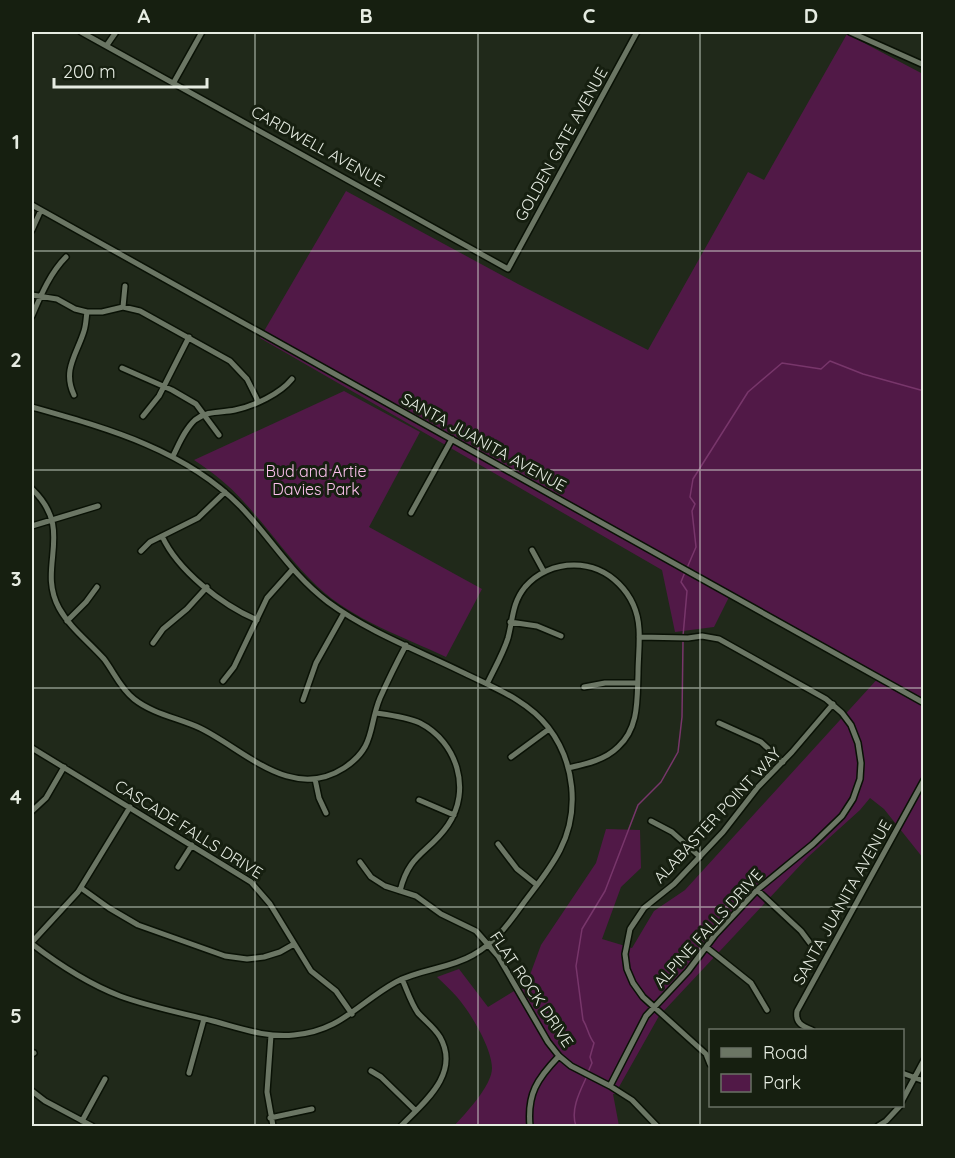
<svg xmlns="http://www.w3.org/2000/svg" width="955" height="1158" font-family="Quicksand,sans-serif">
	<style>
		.green { fill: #511947 }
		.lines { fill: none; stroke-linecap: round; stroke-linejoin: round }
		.stream { stroke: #78366b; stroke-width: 1.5 }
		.minor-casing { stroke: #091105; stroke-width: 8 }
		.minor { stroke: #6b7664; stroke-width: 5 }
		.grid { fill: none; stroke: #e6ece2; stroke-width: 1.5; stroke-opacity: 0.55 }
		.labels { text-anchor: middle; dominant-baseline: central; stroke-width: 6; stroke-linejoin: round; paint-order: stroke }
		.street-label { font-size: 16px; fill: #e6ece2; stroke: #161f10 }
		.park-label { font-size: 16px; fill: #fbc0ec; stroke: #161f10 }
		.neatline { fill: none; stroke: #e6ece2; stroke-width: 2 }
		.grid-label { font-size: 20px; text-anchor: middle; font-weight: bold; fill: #e6ece2 }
	</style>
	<rect width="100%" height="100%" fill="#20291a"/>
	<path class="green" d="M 847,34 L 923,74 L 923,858 L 884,809 L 870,798 L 860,810 L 808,857 L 659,1016 L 615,1094 L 613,1094 L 619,1126 L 454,1126 C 465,1114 492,1086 492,1068 C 492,1048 470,1012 457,997 C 451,990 444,984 437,977 L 459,969 L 488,1007 L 527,983 L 541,945 L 596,863 L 606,829 L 640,830 L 641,868 L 621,887 L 602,939 L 632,948 L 654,911 L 685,890 L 881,675 L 729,597 L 714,627 L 675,632 L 662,570 L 260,338 L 346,191 L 518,284 L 648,350 L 748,172 L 764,180 Z
		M 344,391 L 420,432 L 369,527 L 482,589 L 446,657 C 404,637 353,620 318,587 C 290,561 269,529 243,501 C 229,485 212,472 194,460 Z"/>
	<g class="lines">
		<path class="stream" d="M 687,568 L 696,547 L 692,511 L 695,504 L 690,497 L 693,479 L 748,392 L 782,363 L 821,369 L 830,361 L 863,374 L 924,391
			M 683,636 L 687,591 L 681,582 L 685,572
			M 588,1072 L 592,1063 L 590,1057 L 594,1043 C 588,1035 588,1028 583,1020 L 576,966 L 582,929 L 605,891 L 638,805 L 661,782 L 678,752 L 682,717 L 683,641
			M 576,1126 C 570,1110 580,1091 587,1076"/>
		<g class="minor-casing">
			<path id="minor" d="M 81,32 L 508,269 L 637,32
				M 850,32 L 924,65
				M 107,45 L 116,32
				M 174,82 L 202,32
				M 32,205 L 924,703
				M 32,230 L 41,210
				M 32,295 L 57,299 L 75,309 L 87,312 L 102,312 L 123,307 L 140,311 L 230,361 L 247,379 L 258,401
				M 123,307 L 125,286
				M 32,316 C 41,295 50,273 66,257
				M 122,368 L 172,390 L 196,404 L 219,435
				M 74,395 C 62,370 77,354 84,331 C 86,325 86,318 87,312
				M 32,407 C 106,428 184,449 240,506 C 271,538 291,574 328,602 C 370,633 422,652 468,675 C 497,689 528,701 548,727 C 575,762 580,811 560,850 C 551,868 537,885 525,901 C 510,922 496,942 473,955 C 449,969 420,969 396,982 C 358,1003 341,1031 294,1035 C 266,1038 240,1028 213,1021 C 182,1013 150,1007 120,996 C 89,984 58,964 32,944
				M 143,416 L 159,396 L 189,337
				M 173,456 C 179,444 185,429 195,420 C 208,410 221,413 235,410 C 254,406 280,394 292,379
				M 32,489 C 76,531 36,566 59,608 C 70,628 89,642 104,659 C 114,672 120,688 134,699 C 153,714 178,718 200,728 C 245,750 291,802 344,768 C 376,747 368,727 380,698 C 388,680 397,662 406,645
				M 411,513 L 452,439
				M 32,526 L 98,506
				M 162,536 C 178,571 222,605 257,620
				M 532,550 L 544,572
				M 141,551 L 150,542 L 198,518 L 225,492
				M 67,621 L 86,602 L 97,587
				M 510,622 L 537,626 L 561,636
				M 153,643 L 163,629 L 187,609 L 207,587
				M 223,681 L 234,667 L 267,598 L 292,570
				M 487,684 C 494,669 503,654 508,638 C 513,619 512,603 525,587 C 537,573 555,565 574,565 C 609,565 637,594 639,629 C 640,644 638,659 638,674 C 637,700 639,728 618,747 C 605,760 586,764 568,768
				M 584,687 L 605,683 L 637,683
				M 303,700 L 316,663 L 344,613
				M 376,713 C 390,715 407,717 420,723 C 457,742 472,790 448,825 C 429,853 409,853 400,891
				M 719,723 L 761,742 L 783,762
				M 32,748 L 251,882 L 270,904 L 311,971 L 336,991 L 352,1014
				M 511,757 L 549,729
				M 315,779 L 319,798 L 326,813
				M 419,800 L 454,815
				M 32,811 L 46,798 L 64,767
				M 651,821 L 672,832 L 700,857
				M 498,844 L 517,869 L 537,885
				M 360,862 L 371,877 L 385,886 L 416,896 L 441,914 L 476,931 L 498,956 L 548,1042 L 559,1056 L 571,1066 L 610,1086 L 632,1100 L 657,1126
				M 178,867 L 192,845
				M 81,888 L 109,908 L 138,925 L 225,956 L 247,959 L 264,957 L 280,952 L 294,944
				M 757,890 L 801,931 L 810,943
				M 32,942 L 78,892 L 130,807
				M 706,947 L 751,983 L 767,1010
				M 812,1030 C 802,1026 795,1023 797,1011 L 924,780
				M 271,1035 L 267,1092 L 273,1126
				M 32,1054 L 34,1053
				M 710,1064 L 706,1054 L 643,997 L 633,983 L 627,969 L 625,954 L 630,929 L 644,908 L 674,884 L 723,832 L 758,787 L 792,752 L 833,704
				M 371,1071 L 381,1077 L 416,1111
				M 189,1073 L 204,1019
				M 902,1073 L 924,1081
				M 610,1086 L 646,1016 L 688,971 L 715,935 L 757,890 L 813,844 L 842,816 L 853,799 L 860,779 L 861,763 L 858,743 L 851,725 L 842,713 L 826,699 L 719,639 L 702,636 L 688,638 L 639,637
				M 32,1091 L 45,1101 L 92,1126
				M 902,1101 L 924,1060
				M 270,1118 L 312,1109
				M 82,1121 L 105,1079
				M 401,1126 C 423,1103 461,1074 440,1037 C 434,1027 425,1021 418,1013 C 411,1003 407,990 402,979
				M 530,1126 C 527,1094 537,1079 559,1056
				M 878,1126 L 886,1121 L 900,1106"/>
		</g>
		<use href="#minor" class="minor"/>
	</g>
	<path class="grid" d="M 255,32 L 255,1126M 478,32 L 478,1126M 700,32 L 700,1126M 32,251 L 924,251M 32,470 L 924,470M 32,688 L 924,688M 32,907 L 924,907"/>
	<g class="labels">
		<g class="street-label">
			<text transform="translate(561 144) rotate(-61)">GOLDEN GATE AVENUE</text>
			<text transform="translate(318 146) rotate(29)">CARDWELL AVENUE</text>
			<text transform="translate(484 442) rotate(29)">SANTA JUANITA AVENUE</text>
			<text transform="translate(717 815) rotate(-47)">ALABASTER POINT WAY</text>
			<text transform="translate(189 829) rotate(32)">CASCADE FALLS DRIVE</text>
			<text transform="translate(842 902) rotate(-61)">SANTA JUANITA AVENUE</text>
			<text transform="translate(708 928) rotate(-48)">ALPINE FALLS DRIVE</text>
			<text transform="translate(532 989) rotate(56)">FLAT ROCK DRIVE</text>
		</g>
		<g class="park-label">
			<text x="316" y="471">Bud and Artie<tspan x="316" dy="18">Davies Park</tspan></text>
		</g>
	</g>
	<rect width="955" height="1158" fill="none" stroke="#161f10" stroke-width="66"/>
	<rect x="709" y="1029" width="195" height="78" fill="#161f10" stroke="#697164" stroke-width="1.5"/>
	<rect x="721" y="1048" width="30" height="9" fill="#6b7664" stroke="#697164" stroke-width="1.5"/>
	<text x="763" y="1059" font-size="18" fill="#e6ece2">Road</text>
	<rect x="721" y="1074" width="30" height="18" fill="#511947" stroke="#697164" stroke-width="1.5"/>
	<text x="763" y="1089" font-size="18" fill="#e6ece2">Park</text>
	<path d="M54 78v9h153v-9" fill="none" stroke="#e6ece2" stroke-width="3"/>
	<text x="63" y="78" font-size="18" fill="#e6ece2" stroke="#161f10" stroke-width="4.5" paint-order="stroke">200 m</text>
	<rect x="33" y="33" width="889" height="1092" class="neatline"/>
	<g class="grid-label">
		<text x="144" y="23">A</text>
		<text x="366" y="23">B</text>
		<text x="589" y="23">C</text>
		<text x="811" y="23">D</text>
		<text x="16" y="149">1</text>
		<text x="16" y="367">2</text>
		<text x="16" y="586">3</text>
		<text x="16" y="804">4</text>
		<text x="16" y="1023">5</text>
	</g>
</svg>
